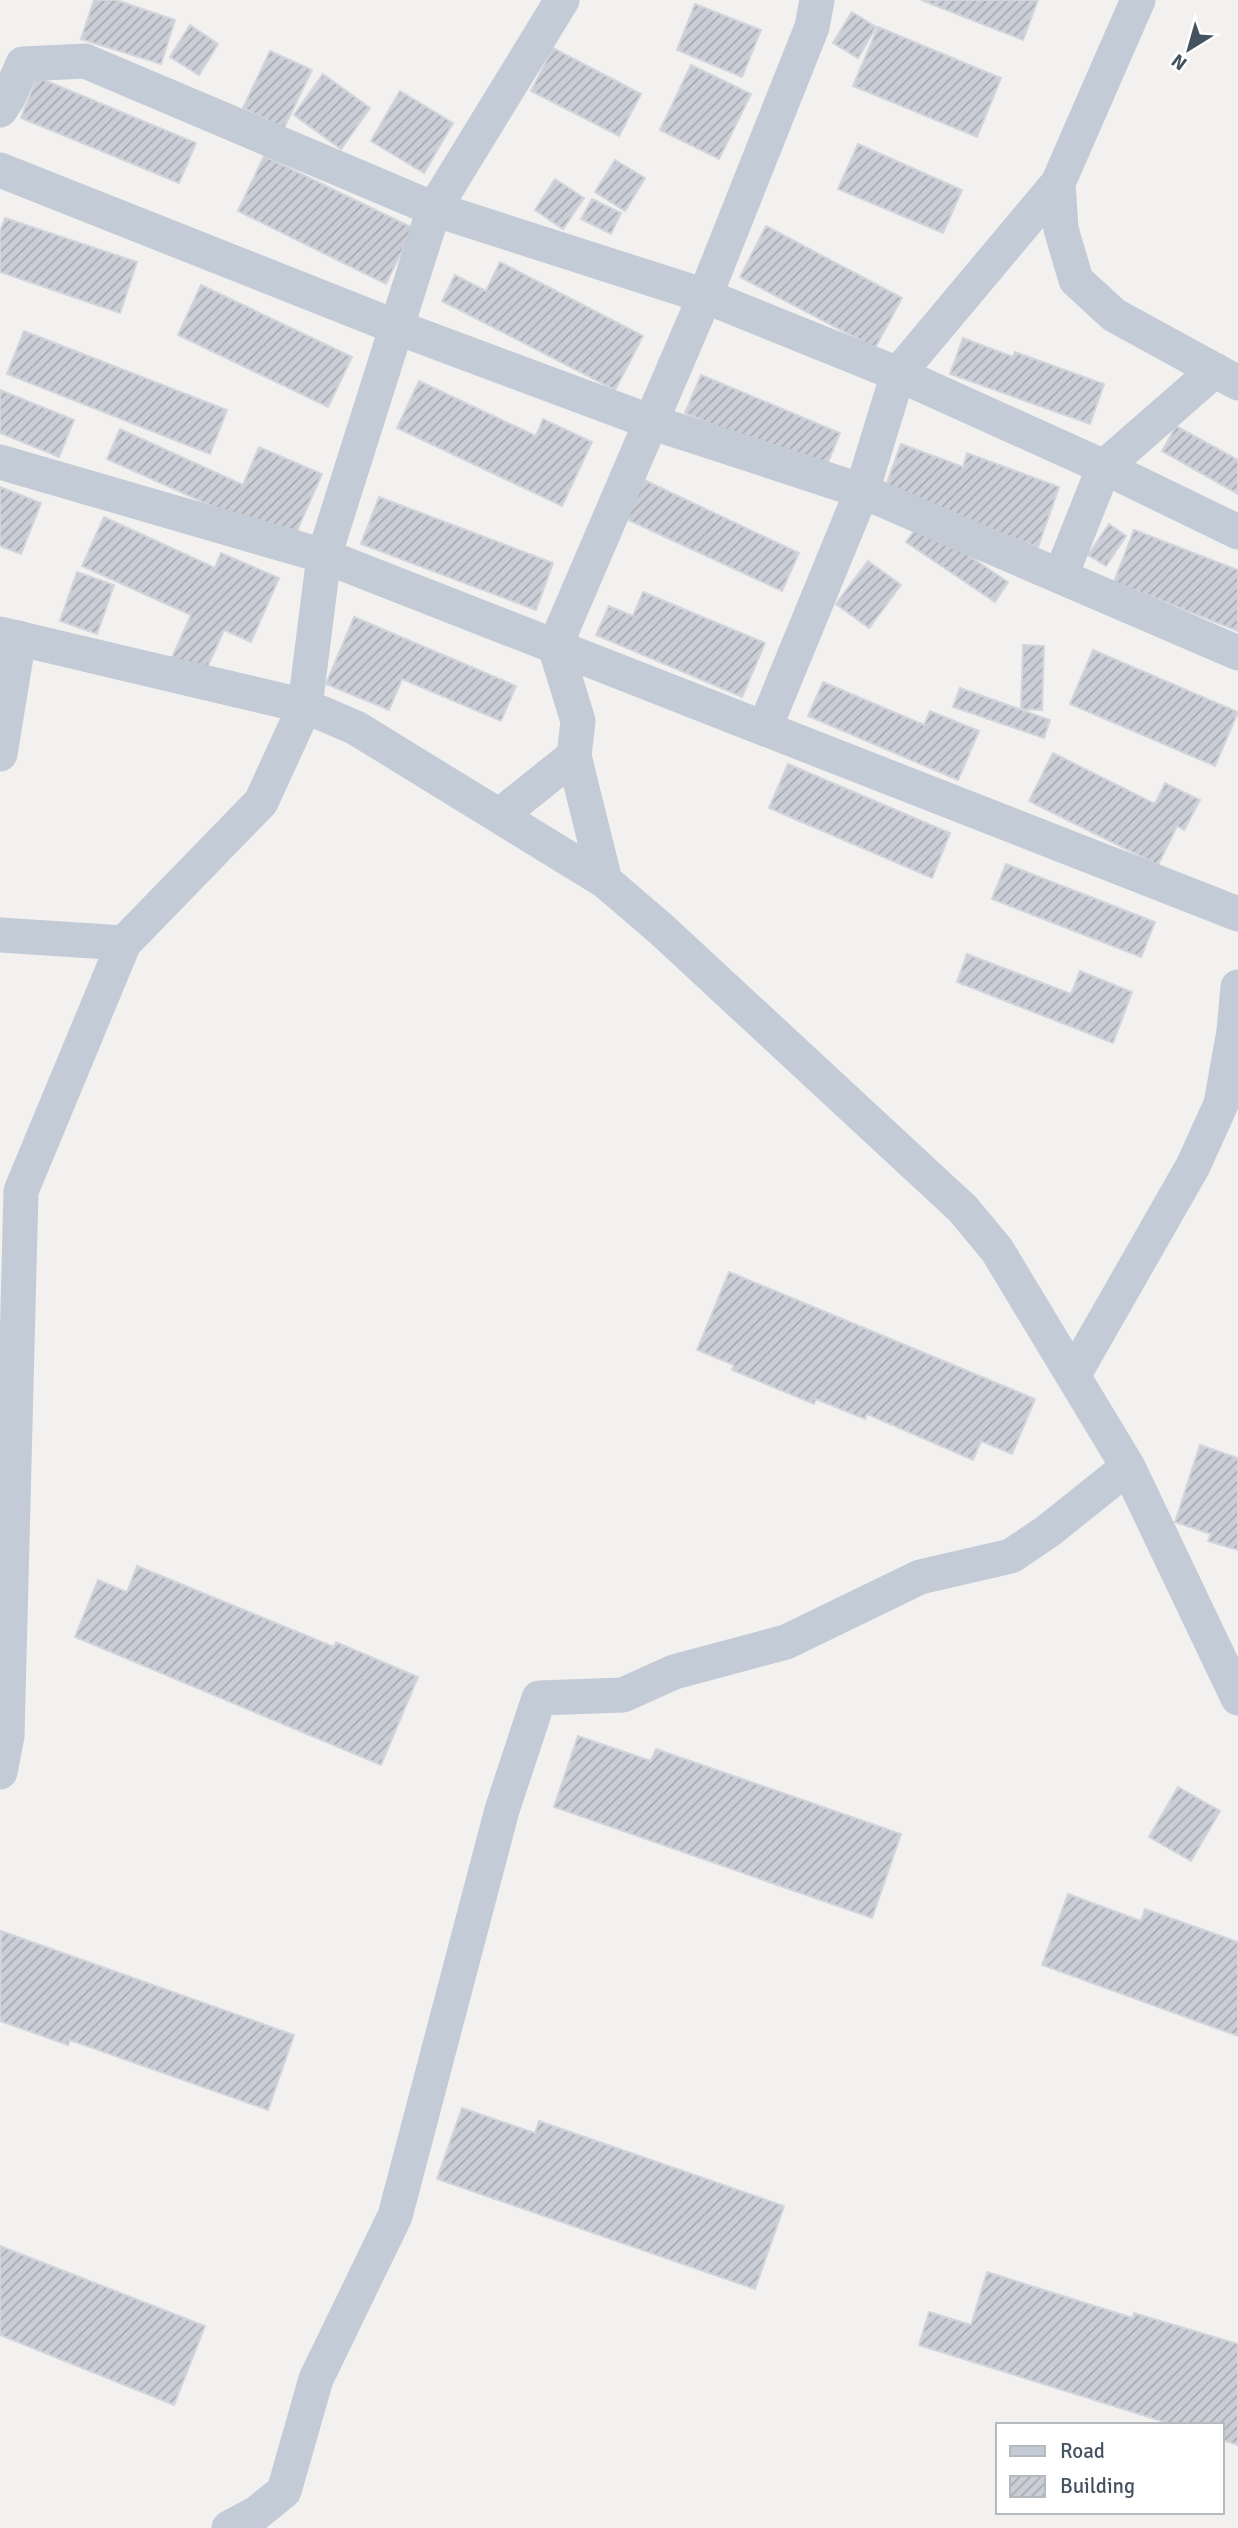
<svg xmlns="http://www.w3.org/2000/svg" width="1238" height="2528" font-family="Signika,sans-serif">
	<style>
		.building { fill: url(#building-hatch); stroke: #d3d5dc; stroke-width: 2 }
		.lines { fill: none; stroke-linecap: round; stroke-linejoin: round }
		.minor { stroke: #c2cbd6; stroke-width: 35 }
	</style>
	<defs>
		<pattern id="building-hatch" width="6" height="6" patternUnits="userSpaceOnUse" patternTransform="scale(1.75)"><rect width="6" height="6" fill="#cbced6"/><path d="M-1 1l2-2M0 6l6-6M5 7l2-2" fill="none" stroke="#a7aab1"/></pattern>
	</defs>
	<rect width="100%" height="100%" fill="#f3f0f0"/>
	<path class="building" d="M 94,0 L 116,0 L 175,20 L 161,64 L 81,39 Z
		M 921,0 L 1038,0 L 1023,40 Z
		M 695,4 L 761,30 L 742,77 L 677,50 Z
		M 852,12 L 876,27 L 858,58 L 833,43 Z
		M 190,25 L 218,44 L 199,75 L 170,57 Z
		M 878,27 L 1001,78 L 977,137 L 853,86 Z
		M 553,48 L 641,94 L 619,136 L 531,91 Z
		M 270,51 L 312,70 L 284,128 L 243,108 Z
		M 691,65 L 751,94 L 719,159 L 660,130 Z
		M 323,74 L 370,108 L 341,149 L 294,115 Z
		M 37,77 L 196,143 L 179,183 L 21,118 Z
		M 400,91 L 453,123 L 424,173 L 371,141 Z
		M 858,144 L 962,190 L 943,233 L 838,189 Z
		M 264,156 L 413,228 L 386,284 L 238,211 Z
		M 615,160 L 645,178 L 625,211 L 595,192 Z
		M 555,179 L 584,198 L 563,229 L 535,210 Z
		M 592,199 L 621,213 L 611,234 L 581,219 Z
		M 5,218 L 137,262 L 120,313 L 0,272 L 0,232 Z
		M 766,226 L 902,298 L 875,348 L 740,277 Z
		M 500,262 L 643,336 L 615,390 L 442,301 L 455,275 L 486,291 Z
		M 201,285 L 352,357 L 328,407 L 178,335 Z
		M 24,331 L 227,410 L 210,454 L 7,374 Z
		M 963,338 L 1013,357 L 1015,352 L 1104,384 L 1090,424 L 950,374 Z
		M 701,375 L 840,433 L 824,472 L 685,413 Z
		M 419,381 L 536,436 L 543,419 L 592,442 L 562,506 L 397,428 Z
		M 0,390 L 74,420 L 59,457 L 0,433 Z
		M 1176,426 L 1238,460 L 1238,494 L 1162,451 Z
		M 120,429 L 243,485 L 259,447 L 322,474 L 292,542 L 107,459 Z
		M 901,444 L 963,467 L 967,453 L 1059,487 L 1038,547 L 884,491 Z
		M 642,479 L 799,553 L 782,591 L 624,518 Z
		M 0,487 L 41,503 L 21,554 L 0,546 Z
		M 379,497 L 553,563 L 536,610 L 361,544 Z
		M 104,517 L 215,568 L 221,553 L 279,578 L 251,642 L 224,630 L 203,677 L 170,662 L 191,615 L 82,566 Z
		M 920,523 L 1008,582 L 995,602 L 906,542 Z
		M 1109,524 L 1126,536 L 1106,566 L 1088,555 Z
		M 1134,530 L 1238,570 L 1238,631 L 1114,582 Z
		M 868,561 L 901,585 L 869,628 L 836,604 Z
		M 77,572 L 114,585 L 97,634 L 60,621 Z
		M 643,592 L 765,643 L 742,697 L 596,635 L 609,606 L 633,616 Z
		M 354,617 L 516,686 L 501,721 L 402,679 L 389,710 L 326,684 Z
		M 1023,645 L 1044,646 L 1042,710 L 1021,709 Z
		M 1093,650 L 1238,712 L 1215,766 L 1070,704 Z
		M 823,682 L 924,725 L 930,711 L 979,731 L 958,780 L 808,716 Z
		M 960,688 L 1050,720 L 1044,738 L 953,707 Z
		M 1053,753 L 1155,804 L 1165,783 L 1200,800 L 1184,830 L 1177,826 L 1158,865 L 1029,801 Z
		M 788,764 L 950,833 L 932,878 L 769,808 Z
		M 1006,864 L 1155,922 L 1141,957 L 992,899 Z
		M 967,954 L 1071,994 L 1080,971 L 1132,992 L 1113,1043 L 957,982 Z
		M 729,1272 L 1035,1399 L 1012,1454 L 981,1441 L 973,1460 L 867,1414 L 865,1419 L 816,1399 L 814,1404 L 732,1370 L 734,1365 L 697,1350 Z
		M 1200,1445 L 1238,1458 L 1238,1550 L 1208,1541 L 1211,1534 L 1175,1522 Z
		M 137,1566 L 334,1647 L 336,1642 L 418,1677 L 381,1765 L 75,1637 L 98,1580 L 127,1592 Z
		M 578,1736 L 651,1761 L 656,1749 L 901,1834 L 872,1918 L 554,1807 Z
		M 1178,1787 L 1220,1811 L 1191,1861 L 1149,1837 Z
		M 1068,1894 L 1141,1921 L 1145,1909 L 1238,1942 L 1238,2036 L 1042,1965 Z
		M 1,1931 L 294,2035 L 268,2110 L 70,2040 L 68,2045 L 0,2021 Z
		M 462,2108 L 535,2133 L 539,2121 L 784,2206 L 755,2289 L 437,2179 Z
		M 0,2246 L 205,2326 L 174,2405 L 0,2335 Z
		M 987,2272 L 1133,2318 L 1134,2313 L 1238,2344 L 1238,2445 L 1222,2440 L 1222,2425 L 1174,2425 L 919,2345 L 929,2312 L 971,2325 Z"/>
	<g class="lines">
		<path class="minor" d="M 0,110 L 8,98 L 23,64 L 85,61 L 434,209 L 705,296 L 898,374 L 1104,467 L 1238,532
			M 0,170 L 396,327 L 651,422 L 862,491 L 1238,653
			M 1058,183 L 1061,229 L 1076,280 L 1114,315 L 1238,383
			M 0,462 L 324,556 L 1238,914
			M 1061,575 L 1104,467 L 1215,370
			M 0,634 L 305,706 L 356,728 L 605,881 L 661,929 L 963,1209 L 997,1250 L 1128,1467 L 1238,1698
			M 765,727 L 862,491 L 898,374 L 1058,183 L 1138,0
			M 0,754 L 19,638
			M 499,816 L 574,756
			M 605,881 L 574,756 L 578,721 L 555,646 L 705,296 L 812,27 L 817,0
			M 0,935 L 124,943
			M 1073,1376 L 1193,1166 L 1221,1104 L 1234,1031 L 1238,987
			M 0,1772 L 7,1736 L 21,1191 L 124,943 L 261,802 L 305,706 L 324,556 L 434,209 L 562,0
			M 229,2528 L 257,2513 L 284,2491 L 316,2379 L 395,2216 L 502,1810 L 539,1698 L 623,1695 L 674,1672 L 786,1642 L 920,1577 L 1011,1556 L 1048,1531 L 1128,1467"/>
	</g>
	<rect x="996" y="2423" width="228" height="91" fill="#ffffff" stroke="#b5babf" stroke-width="2"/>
	<rect x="1010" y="2446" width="35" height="10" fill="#c2cbd6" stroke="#b5babf" stroke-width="2"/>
	<text x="1060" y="2458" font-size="21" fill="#455260">Road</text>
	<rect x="1010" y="2476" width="35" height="21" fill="url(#building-hatch)" stroke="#b5babf" stroke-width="2"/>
	<text x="1060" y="2493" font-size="21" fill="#455260">Building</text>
	<g transform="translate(1189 49) rotate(217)" stroke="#ffffff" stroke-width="5" paint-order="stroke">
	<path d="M0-5L12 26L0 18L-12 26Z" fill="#455260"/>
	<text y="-10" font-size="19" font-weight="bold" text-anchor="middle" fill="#455260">N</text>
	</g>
</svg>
